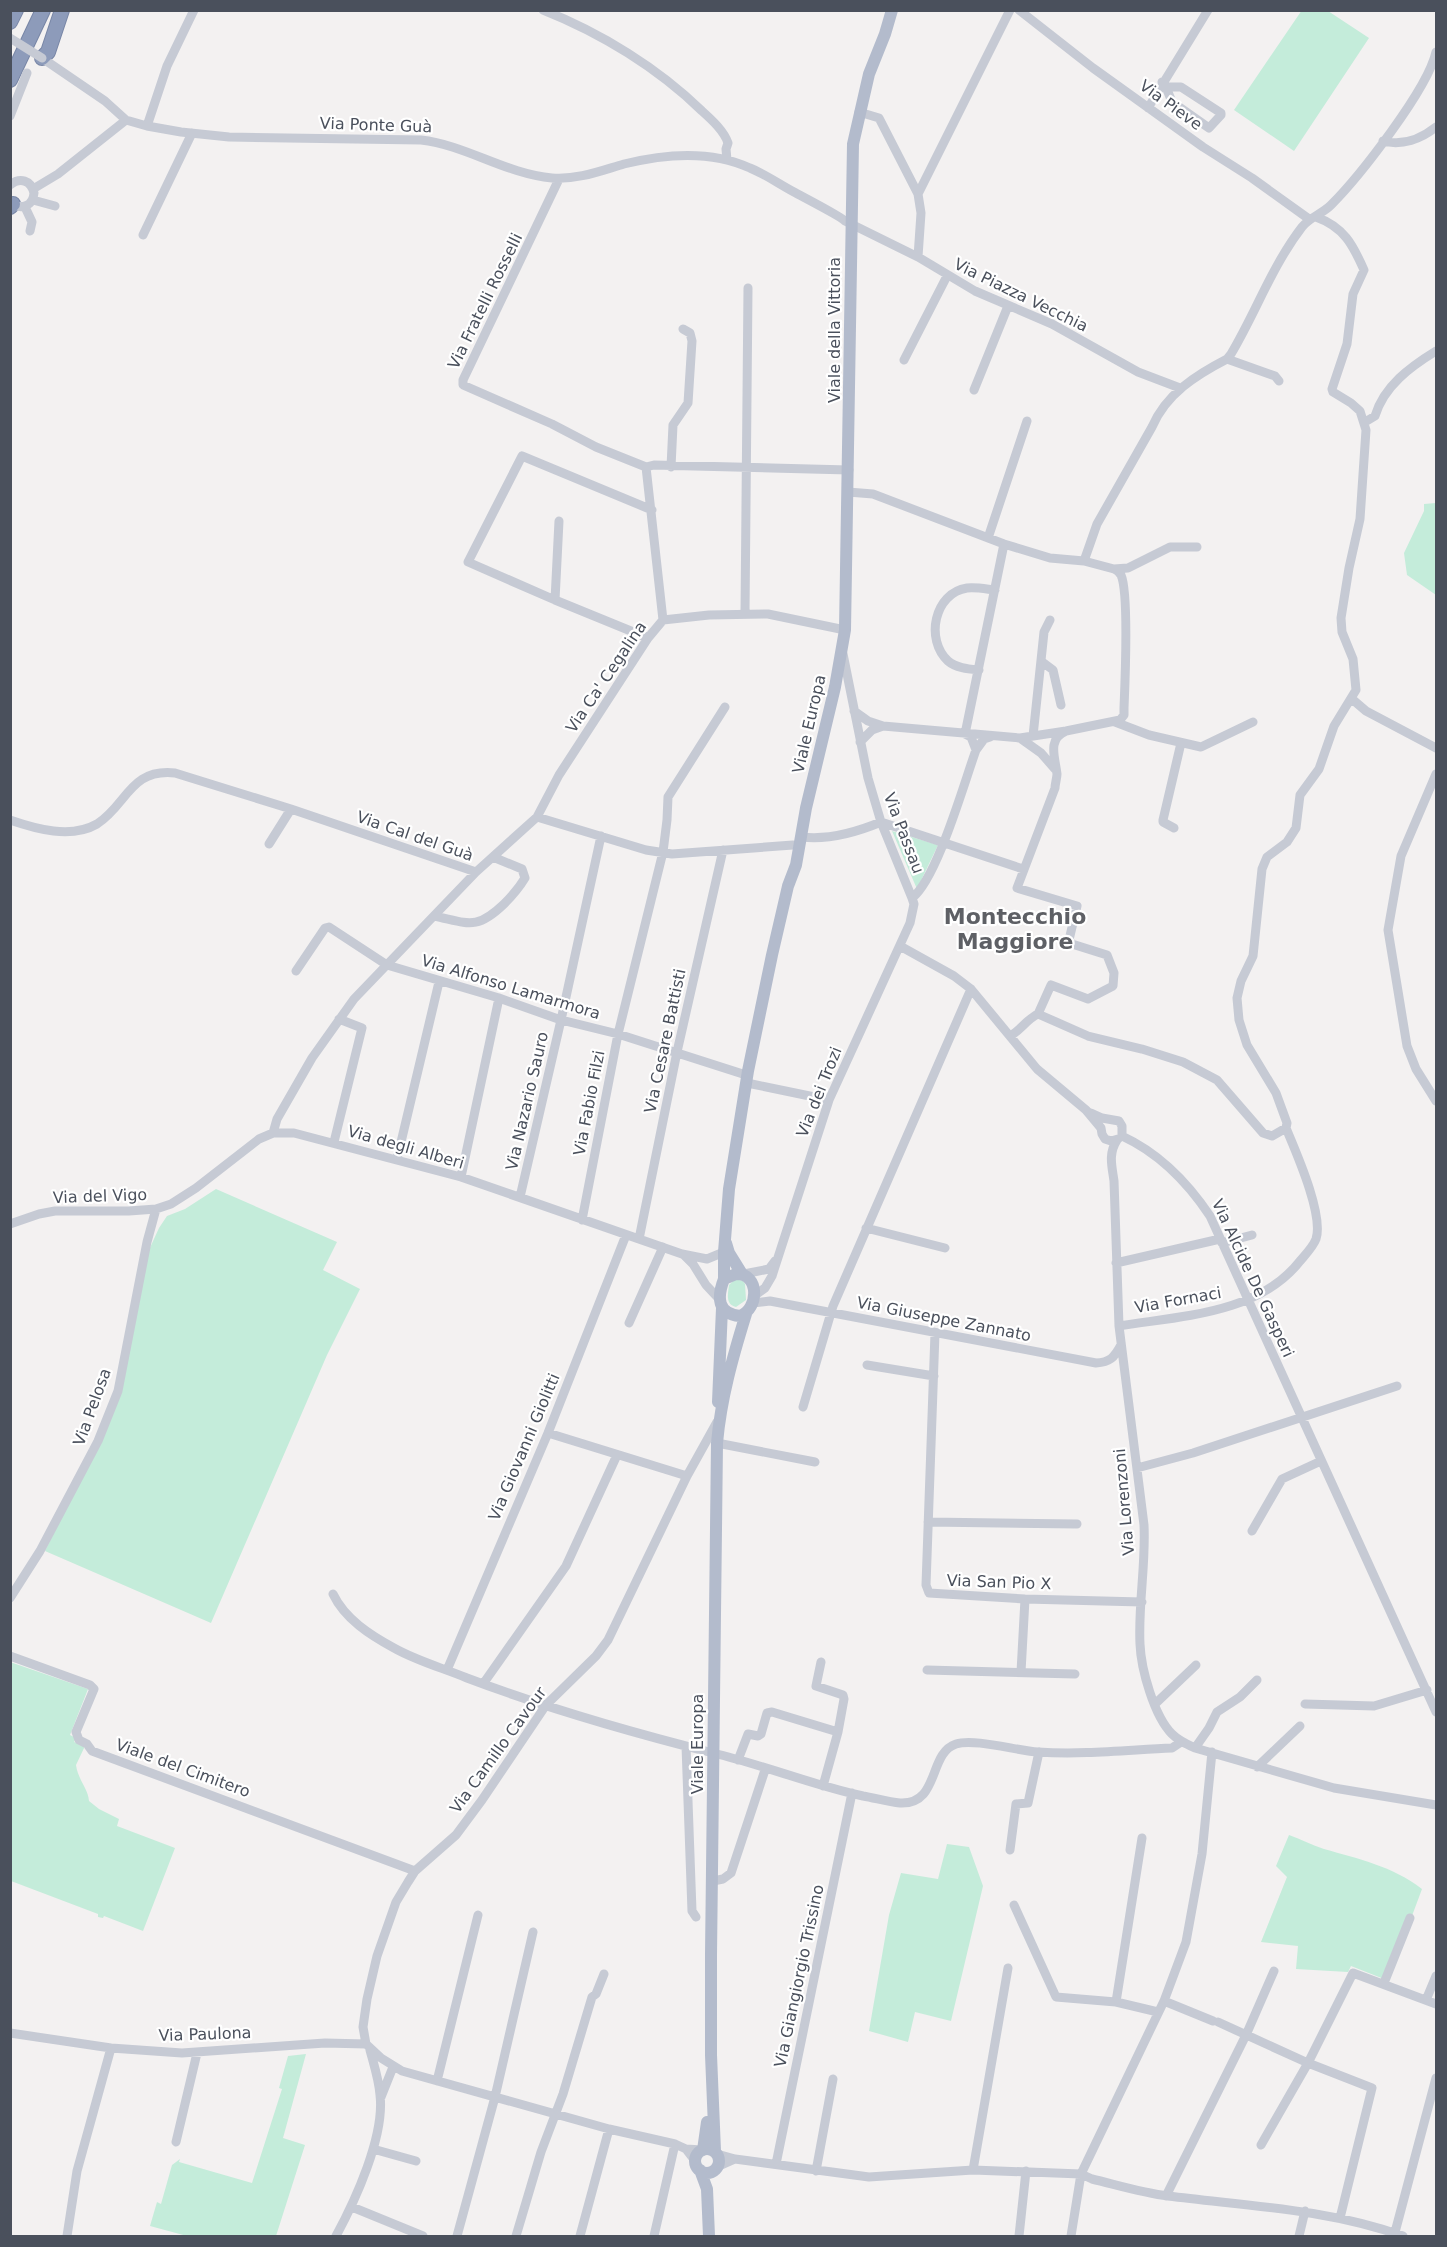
<svg xmlns="http://www.w3.org/2000/svg" width="1447" height="2247" font-family="'DejaVu Sans',sans-serif">
	<style>
		.green { fill: #c4ecda }
		.lines { fill: none; stroke-linecap: round; stroke-linejoin: round }
		.highway-casing { stroke: #7886a6; stroke-width: 16 }
		.minor { stroke: #c6cad4; stroke-width: 9 }
		.major { stroke: #b3bbcc; stroke-width: 12 }
		.highway { stroke: #8d9bba; stroke-width: 14 }
		.minor-bridge { stroke: #c6cad4; stroke-width: 9 }
		.labels { text-anchor: middle; dominant-baseline: central; stroke-width: 4.5; stroke-linejoin: round; paint-order: stroke }
		.street-label { font-size: 16px; fill: #4a505c; stroke: #fff }
		.district-label { font-size: 22px; font-weight: bold; fill: #5e6065; stroke: #fff }
	</style>
	<rect width="100%" height="100%" fill="#f3f1f1"/>
	<path class="green" d="M 1302,10 L 1328,11 L 1369,38 L 1294,151 L 1234,110 Z
		M 1436,503 L 1436,595 L 1407,575 L 1404,553 L 1424,511 L 1424,504 Z
		M 892,831 L 938,845 L 917,889 Z
		M 216,1189 L 337,1242 L 323,1270 L 360,1289 L 327,1355 L 211,1623 L 45,1551 L 120,1396 L 148,1252 L 159,1228 L 167,1216 L 185,1209 Z
		M 735,1279 L 743,1281 L 745,1284 L 746,1300 L 736,1307 C 725,1304 728,1294 729,1285 Z
		M 10,1662 L 88,1689 L 70,1735 L 76,1738 L 74,1742 L 85,1746 L 76,1765 C 78,1780 88,1788 89,1801 L 99,1809 L 119,1819 L 117,1826 L 175,1848 L 143,1931 L 104,1916 L 103,1918 L 98,1917 L 98,1914 L 11,1881 Z
		M 1289,1835 C 1300,1839 1312,1845 1324,1849 C 1359,1859 1392,1866 1422,1889 L 1400,1948 L 1384,1979 L 1351,1966 L 1348,1972 L 1296,1969 L 1298,1946 L 1261,1942 L 1287,1877 L 1276,1866 Z
		M 947,1844 L 969,1847 L 983,1886 L 951,2021 L 915,2012 L 908,2042 L 869,2031 L 889,1915 L 901,1873 L 938,1879 Z
		M 306,2054 L 283,2138 L 305,2145 L 276,2236 L 187,2236 L 150,2226 L 157,2202 L 161,2204 L 172,2165 L 180,2159 L 179,2162 L 252,2183 L 282,2089 L 279,2088 L 288,2056 Z"/>
	<g class="lines">
		<g class="highway-casing">
			<path id="highway" d="M 10,22 L 16,10
				M 42,58 L 48,52 L 62,10
				M 10,80 L 43,10
				M 10,207 L 13,204"/>
		</g>
		<path class="minor" d="M 543,10 C 601,33 658,68 702,111 C 712,120 724,131 728,143 L 726,149 L 727,160
			M 1019,10 L 1093,68 L 1203,147 L 1252,178 L 1309,219
			M 42,58 L 105,101 L 126,120 L 147,126 L 181,132 L 229,137 L 421,140 C 466,145 506,174 552,178 C 577,180 600,171 624,164 C 664,154 711,150 750,168 C 765,174 779,184 794,192 C 803,197 842,217 845,221 L 918,257 L 975,291 L 1052,324 L 1138,372 L 1180,388
			M 1162,82 L 1166,87 L 1181,87 L 1221,113 L 1221,115 L 1209,128 L 1172,102 L 1166,87
			M 1148,108 L 1208,10
			M 859,112 L 879,118 L 918,194 L 921,213 L 918,257
			M 10,116 L 27,73
			M 147,126 L 167,66 L 194,10
			M 1383,141 C 1402,146 1421,139 1436,127
			M 559,179 L 463,380 L 463,385 L 552,424 L 596,447 L 646,467 L 654,465 L 849,470
			M 10,185 C 20,177 31,180 34,193 C 33,206 21,211 10,202
			M 33,189 L 58,174 L 126,120
			M 918,194 L 1010,10
			M 33,200 L 55,206
			M 25,207 L 32,222 L 30,231
			M 143,235 L 192,133
			M 1227,359 L 1275,376 L 1279,381
			M 904,360 L 947,276
			M 974,390 L 1008,306
			M 1365,422 L 1375,416 C 1384,386 1410,367 1436,351
			M 646,467 L 663,620
			M 671,467 L 673,425 L 688,403 L 692,341 L 690,333 L 683,329
			M 848,492 L 873,494 L 1004,544 L 1050,558 L 1084,561 L 1114,569 L 1128,568 L 1170,547 L 1197,547
			M 559,521 L 555,600 L 648,638
			M 988,538 L 1027,421
			M 1084,561 L 1097,524 L 1152,427 C 1166,394 1196,375 1227,359 L 1231,354 C 1256,312 1272,266 1302,227 C 1310,217 1322,214 1331,205 C 1359,177 1428,89 1436,52
			M 555,600 L 468,562 L 522,456 L 652,510
			M 745,613 L 748,288
			M 1041,661 L 1053,670 L 1061,705
			M 979,670 C 969,669 956,668 948,661 C 925,640 934,593 967,588 C 976,587 986,589 995,590
			M 1352,699 L 1366,711 L 1436,748
			M 854,711 L 868,721 L 883,726 L 1020,738 L 1066,731 L 1120,720 L 1124,715 L 1124,708 C 1125,684 1129,593 1121,575 C 1118,571 1118,571 1114,569
			M 1115,722 L 1149,735 L 1201,747 L 1253,722
			M 1033,736 L 1044,632 L 1050,620
			M 1020,738 L 1041,753 L 1055,769
			M 860,742 L 872,730 L 883,726
			M 976,750 L 971,737 L 965,734 L 1004,544
			M 1436,774 L 1401,856 L 1388,930 L 1407,1046 L 1416,1069 L 1436,1101
			M 537,817 L 559,775 L 648,638 L 663,620 L 709,615 L 768,614 L 845,630
			M 10,820 C 36,829 71,839 97,824 C 127,805 130,768 175,773 L 291,809 L 476,872
			M 881,822 L 1023,869
			M 1174,828 L 1163,822 L 1163,820 L 1181,743
			M 802,837 C 827,840 857,832 881,822
			M 269,844 L 291,809
			M 912,898 C 937,879 964,783 976,750 L 984,739 L 990,737
			M 434,916 C 468,923 476,931 504,904 C 512,896 519,888 525,878 L 522,869 L 493,857
			M 900,946 L 954,976 L 971,989 L 1037,1069 L 1086,1110 L 1101,1128 L 1102,1134 L 1105,1139 L 1111,1141 L 1118,1139
			M 296,971 L 325,928 L 329,927 L 387,965 L 499,998 L 561,1020 L 618,1034 L 746,1075
			M 1038,1014 L 1088,1036 L 1142,1049 L 1183,1062 L 1217,1080 L 1263,1133 L 1272,1136 L 1286,1128 L 1287,1123 L 1276,1093 L 1247,1045 L 1239,1020 L 1237,998 L 1241,981 L 1253,956 L 1262,869 L 1267,857 L 1287,842 L 1296,828 L 1300,795 L 1319,769 L 1334,726 L 1356,690 L 1353,659 L 1342,632 L 1341,618 L 1349,568 L 1360,519 L 1366,430 L 1360,411 L 1351,403 L 1333,392 L 1332,389 L 1347,344 L 1353,294 L 1364,270 C 1353,245 1344,227 1316,217
			M 1038,1014 L 1051,985 L 1088,999 L 1113,986 L 1114,973 L 1107,955 L 1072,944 L 1069,940 L 1077,906 L 1017,888 L 1055,788 C 1055,784 1057,778 1057,774 C 1055,757 1047,739 1066,731
			M 1010,1036 C 1021,1030 1027,1019 1038,1014
			M 747,1083 L 829,1100
			M 1091,1113 L 1102,1118 L 1119,1121 L 1122,1126 L 1122,1136
			M 273,1133 L 277,1119 L 312,1058 L 354,999 L 476,872 L 537,817 L 646,850 L 672,854 L 793,845
			M 1122,1136 C 1159,1153 1188,1183 1210,1216 L 1436,1712
			M 1117,1140 C 1108,1154 1112,1166 1114,1181 L 1119,1326 L 1144,1525 C 1146,1565 1138,1605 1140,1644 C 1141,1669 1154,1716 1172,1734 C 1179,1741 1186,1744 1195,1748 L 1334,1788 L 1436,1805
			M 334,1142 L 362,1028 L 339,1019
			M 397,1159 L 439,982
			M 461,1177 L 499,998
			M 520,1197 L 561,1020 L 601,836
			M 582,1220 L 618,1034 L 663,852 L 667,820 L 668,797 L 725,707
			M 10,1224 L 39,1214 L 55,1211 L 129,1211 L 156,1209 L 171,1204 L 196,1188 L 259,1139 L 273,1133 L 294,1133 L 461,1177 L 682,1254 L 707,1259 L 724,1252
			M 866,1228 L 945,1248
			M 639,1239 L 677,1052 L 723,850
			M 1222,1243 L 1252,1235
			M 684,1255 L 693,1264 L 706,1285 L 720,1300
			M 1116,1263 L 1220,1239
			M 744,1274 L 769,1269 L 775,1261
			M 754,1296 L 765,1288 L 772,1276 L 829,1100 L 910,923 L 914,904 L 912,898 L 881,822 L 868,778 L 843,654
			M 753,1303 L 770,1301 L 1096,1363 C 1110,1362 1114,1358 1121,1345
			M 629,1323 L 663,1247
			M 1119,1326 C 1180,1316 1259,1314 1300,1261 C 1305,1255 1313,1247 1316,1239 C 1324,1215 1296,1152 1286,1128
			M 935,1333 L 926,1585 L 929,1593 L 1025,1599 L 1142,1602
			M 867,1365 L 934,1376
			M 803,1407 L 833,1306 L 971,989
			M 548,1433 L 687,1476
			M 717,1443 L 815,1462
			M 1137,1468 L 1193,1453 L 1397,1386
			M 928,1522 L 1077,1524
			M 1252,1531 L 1282,1479 L 1321,1461
			M 333,1594 C 345,1619 370,1635 394,1648 C 417,1661 443,1668 467,1678 C 546,1708 630,1732 713,1753 C 764,1765 812,1785 863,1796 C 875,1798 888,1802 900,1803 C 940,1805 928,1753 956,1744 C 974,1738 1018,1751 1038,1752 C 1082,1755 1128,1750 1172,1748 L 1181,1742
			M 10,1598 L 40,1551 L 98,1441 L 118,1391 L 147,1242 L 156,1209
			M 10,1656 L 90,1685 L 94,1689 L 76,1732 L 79,1740 L 87,1744 L 92,1751 L 415,1871
			M 821,1662 L 816,1686 L 843,1695 L 844,1699 L 838,1732
			M 447,1670 L 548,1433 L 626,1235
			M 927,1670 L 1075,1674
			M 1021,1672 L 1025,1599
			M 483,1684 L 566,1566 L 617,1455
			M 1155,1704 L 1196,1665
			M 1305,1704 L 1374,1706 L 1427,1690
			M 686,1746 L 692,1911 L 696,1917
			M 1195,1748 L 1209,1728 L 1217,1712 L 1240,1697 L 1257,1680
			M 738,1760 L 748,1734 L 758,1736 L 761,1734 L 767,1713 L 772,1712 L 838,1732 L 823,1786
			M 1257,1767 L 1300,1726
			M 1010,1850 L 1016,1804 L 1028,1803 L 1039,1752
			M 713,1881 L 723,1879 L 731,1873 L 765,1770
			M 1014,1905 L 1056,1997 L 1116,2002 L 1158,2012
			M 1384,1983 L 1410,1918
			M 1426,2000 L 1436,1976
			M 1164,2001 L 1213,2021
			M 1116,2002 L 1142,1838
			M 1218,2022 L 1308,2063 L 1372,2088 L 1340,2218
			M 10,2033 L 111,2048 L 182,2053 L 325,2043 L 366,2044
			M 366,2044 L 363,2027 L 367,1999 L 377,1956 L 396,1902 L 408,1882 L 415,1871 L 456,1835 L 482,1800 L 546,1705 L 596,1656 L 608,1640 L 687,1476 L 717,1422
			M 366,2044 L 381,2058 L 402,2071 L 609,2129 L 675,2144 L 686,2149 L 702,2150
			M 437,2081 L 478,1915
			M 381,2097 L 393,2067
			M 176,2142 L 197,2053
			M 1261,2145 L 1308,2063 L 1353,1973 L 1436,2004
			M 373,2149 L 416,2161
			M 686,2149 L 696,2162
			M 717,2154 L 735,2159 L 869,2177 L 973,2170 L 1081,2174 L 1092,2179 C 1117,2185 1143,2193 1168,2196 C 1248,2206 1327,2209 1403,2236
			M 776,2164 L 852,1793
			M 717,2167 L 735,2159
			M 973,2170 L 1008,1968
			M 816,2171 L 833,2079
			M 1166,2196 L 1246,2035 L 1274,1971
			M 352,2207 L 423,2236
			M 67,2236 L 77,2171 L 111,2048
			M 336,2236 C 355,2201 385,2136 380,2095 C 379,2080 374,2065 370,2050
			M 457,2236 L 495,2097 L 533,1932
			M 516,2236 L 541,2152 L 563,2094 L 592,1997 L 596,1994 L 604,1974
			M 580,2236 L 609,2129
			M 654,2236 L 675,2144
			M 1019,2236 L 1026,2171
			M 1071,2236 L 1081,2174 L 1164,2001 L 1186,1942 L 1202,1854 L 1212,1752
			M 1299,2236 L 1305,2211
			M 1394,2236 L 1436,2078"/>
		<path class="major" d="M 726,1243 L 729,1253 L 742,1274
			M 736,1274 C 760,1273 759,1309 740,1316 C 717,1314 717,1297 724,1279 Z
			M 724,1279 L 724,1252 L 729,1189 L 748,1071 L 772,955 L 788,886 L 796,865 L 806,808 L 835,687 L 845,630 L 853,144 L 869,74 L 885,34 L 892,10
			M 718,1402 L 722,1308
			M695 2161a12 12 0 1 1 24 0a12 12 0 1 1-24 0Z
			M 703,2150 L 707,2122
			M 715,2151 L 711,2055 L 711,1955 L 717,1443 C 721,1398 733,1356 746,1314
			M 700,2170 L 707,2189 L 709,2236"/>
		<use href="#highway" class="highway"/>
		<path class="minor-bridge" d="M 10,38 L 42,58"/>
	</g>
	<g class="labels">
		<g class="street-label">
			<text transform="translate(1171 105) rotate(36)">Via Pieve</text>
			<text transform="translate(376 125) rotate(2)">Via Ponte Guà</text>
			<text transform="translate(1021 295) rotate(26)">Via Piazza Vecchia</text>
			<text transform="translate(485 301) rotate(-64)">Via Fratelli Rosselli</text>
			<text transform="translate(834 330) rotate(-90)">Viale della Vittoria</text>
			<text transform="translate(606 677) rotate(-56)">Via Ca' Cegalina</text>
			<text transform="translate(809 724) rotate(-77)">Viale Europa</text>
			<text transform="translate(904 833) rotate(69)">Via Passau</text>
			<text transform="translate(415 836) rotate(19)">Via Cal del Guà</text>
			<text transform="translate(511 987) rotate(17)">Via Alfonso Lamarmora</text>
			<text transform="translate(665 1041) rotate(-78)">Via Cesare Battisti</text>
			<text transform="translate(819 1092) rotate(-68)">Via dei Trozi</text>
			<text transform="translate(527 1101) rotate(-77)">Via Nazario Sauro</text>
			<text transform="translate(589 1103) rotate(-79)">Via Fabio Filzi</text>
			<text transform="translate(406 1147) rotate(16)">Via degli Alberi</text>
			<text transform="translate(100 1196) rotate(-2)">Via del Vigo</text>
			<text transform="translate(1253 1278) rotate(65)">Via Alcide De Gasperi</text>
			<text transform="translate(1178 1300) rotate(-10)">Via Fornaci</text>
			<text transform="translate(944 1319) rotate(11)">Via Giuseppe Zannato</text>
			<text transform="translate(92 1407) rotate(-70)">Via Pelosa</text>
			<text transform="translate(524 1447) rotate(-67)">Via Giovanni Giolitti</text>
			<text transform="translate(1124 1502) rotate(-95)">Via Lorenzoni</text>
			<text transform="translate(999 1582) rotate(2)">Via San Pio X</text>
			<text transform="translate(697 1744) rotate(-90)">Viale Europa</text>
			<text transform="translate(498 1750) rotate(-54)">Via Camillo Cavour</text>
			<text transform="translate(183 1768) rotate(20)">Viale del Cimitero</text>
			<text transform="translate(799 1976) rotate(-78)">Via Giangiorgio Trissino</text>
			<text transform="translate(205 2034) rotate(-2)">Via Paulona</text>
		</g>
		<g class="district-label">
			<text x="1015" y="916">Montecchio<tspan x="1015" dy="25">Maggiore</tspan></text>
		</g>
	</g>
	<rect width="1447" height="2247" fill="none" stroke="#4a505c" stroke-width="24"/>
</svg>
